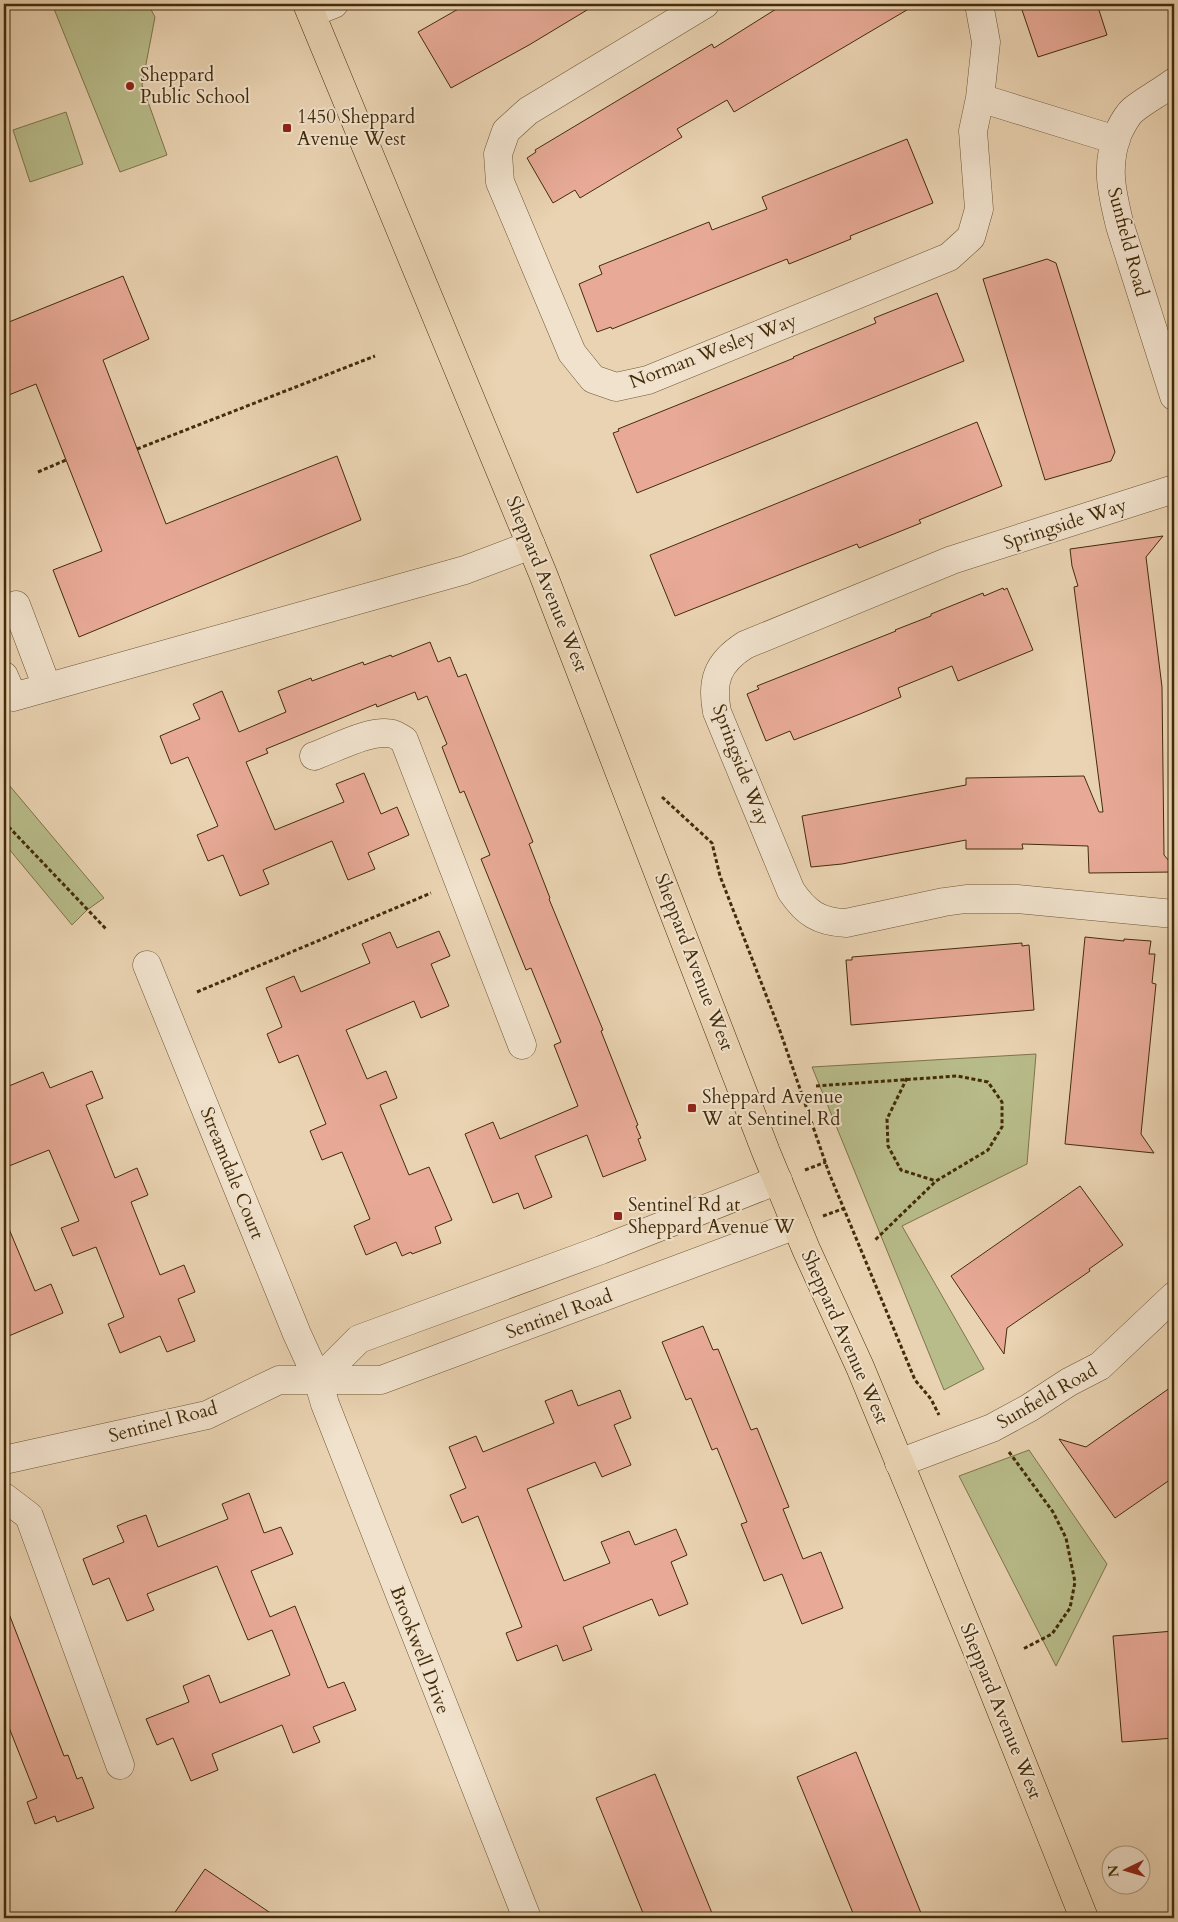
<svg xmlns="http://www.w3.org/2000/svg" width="1178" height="1922" font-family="Cardo,serif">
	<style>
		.green { fill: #b8bc8a; stroke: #7e744a }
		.building { fill: #e8aa97; stroke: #432c09 }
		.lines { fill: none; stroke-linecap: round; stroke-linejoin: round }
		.minor-casing { stroke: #6d5633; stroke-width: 29 }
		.major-casing { stroke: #432c09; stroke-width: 29 }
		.path { stroke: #432c09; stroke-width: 3; stroke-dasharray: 4 2.5; stroke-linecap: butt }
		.minor { stroke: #f1e2cd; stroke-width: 28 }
		.major { stroke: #ead3b2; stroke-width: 28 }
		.poi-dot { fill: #8f2418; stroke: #f1e2cd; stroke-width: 2 }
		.labels { text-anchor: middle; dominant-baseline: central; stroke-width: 4; stroke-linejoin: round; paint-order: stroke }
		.poi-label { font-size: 19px; fill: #432c09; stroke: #f1e2cd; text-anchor: start }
		.street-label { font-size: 19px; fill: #432c09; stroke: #f1e2cd }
	</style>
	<rect width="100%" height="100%" fill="#ead3b2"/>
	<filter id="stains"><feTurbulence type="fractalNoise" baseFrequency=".004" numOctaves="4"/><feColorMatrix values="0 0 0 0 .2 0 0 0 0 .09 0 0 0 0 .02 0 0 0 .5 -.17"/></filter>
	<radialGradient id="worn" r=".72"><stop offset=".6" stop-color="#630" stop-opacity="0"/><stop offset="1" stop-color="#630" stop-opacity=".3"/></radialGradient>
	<path class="green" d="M 52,4 L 148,4 L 155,17 L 142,85 L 167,155 L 120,172 Z
		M 66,112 L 83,164 L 30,182 L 13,130 Z
		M 4,779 L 104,898 L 87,910 L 72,925 L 4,843 Z
		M 1036,1054 L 1027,1164 L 902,1226 L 984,1369 L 944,1390 L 812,1067 Z
		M 1029,1450 L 1107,1564 L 1056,1666 L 959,1476 Z"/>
	<path class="building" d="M 467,4 L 597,4 L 529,45 L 451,88 L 418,32 Z
		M 784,4 L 917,4 L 734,112 L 727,100 L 677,129 L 682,137 L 580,198 L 575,190 L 553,203 L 527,158 L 536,152 L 535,150 L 712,44 L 714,48 Z
		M 1020,4 L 1097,4 L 1107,35 L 1038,57 Z
		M 907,139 L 933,203 L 850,236 L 851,239 L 789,264 L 787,259 L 612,329 L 611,327 L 597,332 L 579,284 L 602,274 L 599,266 L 709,222 L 712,230 L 767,209 L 762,197 Z
		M 1047,259 L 1056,263 L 1115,452 L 1111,461 L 1045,480 L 983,279 Z
		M 123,276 L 149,339 L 103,360 L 166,524 L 337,456 L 361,520 L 79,637 L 53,570 L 102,551 L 36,384 L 4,397 L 4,324 Z
		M 937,293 L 964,361 L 637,493 L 613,433 L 619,431 L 618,429 L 794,358 L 793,357 L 876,323 L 874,318 Z
		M 977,422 L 1002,486 L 919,520 L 921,523 L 859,548 L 857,544 L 675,616 L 650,555 Z
		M 1163,536 L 1146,557 L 1162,687 L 1164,855 L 1174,867 L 1174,872 L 1089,873 L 1088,846 L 1022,844 L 1023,849 L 966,849 L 966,840 L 842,864 L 811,867 L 802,816 L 966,785 L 966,778 L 1084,776 L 1099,812 L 1103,812 L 1074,587 L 1078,586 L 1072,566 L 1070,549 Z
		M 1003,588 L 1004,590 L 1007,588 L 1033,650 L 958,681 L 952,666 L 898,688 L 901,697 L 860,714 L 794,740 L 790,731 L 766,741 L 747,694 L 759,689 L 757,686 L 896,631 L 895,630 L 931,616 L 931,614 L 983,593 L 984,596 Z
		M 430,642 L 438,662 L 450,657 L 458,677 L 466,674 L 533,842 L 529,844 L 550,898 L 549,899 L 603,1030 L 601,1031 L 638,1125 L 636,1126 L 641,1138 L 638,1139 L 646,1160 L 603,1177 L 587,1135 L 535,1156 L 552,1197 L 524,1209 L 518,1193 L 493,1203 L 465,1134 L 493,1122 L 500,1139 L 578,1106 L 554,1045 L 561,1042 L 531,968 L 526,970 L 481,859 L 490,855 L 464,791 L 460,793 L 442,747 L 447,744 L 427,696 L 418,700 L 415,692 L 377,707 L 376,704 L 266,749 L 268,753 L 246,762 L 275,830 L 344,802 L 336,784 L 364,773 L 381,814 L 397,807 L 409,835 L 368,853 L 375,869 L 348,880 L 332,841 L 263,870 L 269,884 L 240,896 L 223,855 L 208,861 L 197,835 L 218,826 L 188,757 L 171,764 L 160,736 L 200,719 L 193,704 L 222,691 L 239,732 L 286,712 L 278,691 L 311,678 L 312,681 L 363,662 L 364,665 L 391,655 L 392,657 Z
		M 439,931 L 450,956 L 431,964 L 449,1006 L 421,1018 L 414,1001 L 346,1030 L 367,1079 L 386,1071 L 397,1098 L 380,1105 L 409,1175 L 429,1167 L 452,1220 L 435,1227 L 441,1243 L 412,1254 L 411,1252 L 402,1256 L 396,1242 L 366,1255 L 354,1226 L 370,1219 L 342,1152 L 322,1160 L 310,1131 L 326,1124 L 298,1055 L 279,1063 L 267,1034 L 282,1027 L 266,988 L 294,976 L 301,992 L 370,963 L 362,944 L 390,932 L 397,948 Z
		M 1085,937 L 1124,941 L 1124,939 L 1151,941 L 1149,954 L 1155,954 L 1152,983 L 1156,984 L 1141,1134 L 1154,1153 L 1065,1144 Z
		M 1022,943 L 1022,946 L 1029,945 L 1034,1010 L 851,1025 L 846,960 L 852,960 L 852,957 Z
		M 92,1071 L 103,1098 L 86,1105 L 115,1178 L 137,1168 L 148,1195 L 131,1202 L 160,1275 L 184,1265 L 195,1292 L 178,1299 L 195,1341 L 167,1352 L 160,1336 L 120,1353 L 108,1324 L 124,1317 L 96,1247 L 73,1256 L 61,1228 L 79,1221 L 49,1150 L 4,1168 L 4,1088 L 43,1072 L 50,1088 Z
		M 1080,1186 L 1123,1245 L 1089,1269 L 1090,1271 L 1007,1328 L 1004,1354 L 951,1276 Z
		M 4,1217 L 35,1291 L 51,1284 L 63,1313 L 4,1338 Z
		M 703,1326 L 713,1350 L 718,1349 L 751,1430 L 757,1428 L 789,1507 L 783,1509 L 803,1559 L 821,1552 L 843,1608 L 802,1624 L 782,1574 L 764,1581 L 741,1524 L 747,1522 L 717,1448 L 712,1450 L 691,1398 L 686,1400 L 662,1342 Z
		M 1174,1385 L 1174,1477 L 1115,1518 L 1059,1439 L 1086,1447 Z
		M 572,1390 L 578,1406 L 620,1390 L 631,1418 L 614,1425 L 631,1465 L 602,1477 L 595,1462 L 527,1489 L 564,1581 L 610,1563 L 601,1542 L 629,1531 L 635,1545 L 676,1529 L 687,1555 L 671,1562 L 688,1604 L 659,1616 L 652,1599 L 583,1627 L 592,1650 L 563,1661 L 557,1645 L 517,1661 L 506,1633 L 522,1627 L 478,1516 L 462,1523 L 450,1495 L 466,1488 L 449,1447 L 476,1436 L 483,1452 L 554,1423 L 545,1401 Z
		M 249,1493 L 264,1533 L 281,1527 L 293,1554 L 251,1571 L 270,1617 L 295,1606 L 328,1688 L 344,1682 L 356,1710 L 313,1727 L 320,1742 L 293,1753 L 282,1725 L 212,1754 L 218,1770 L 191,1781 L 173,1738 L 157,1745 L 146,1719 L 189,1702 L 183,1686 L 209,1675 L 220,1703 L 290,1675 L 272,1630 L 248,1640 L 217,1566 L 147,1594 L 154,1610 L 127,1621 L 109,1578 L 93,1585 L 83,1559 L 124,1542 L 117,1526 L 129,1521 L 146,1515 L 158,1547 L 228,1519 L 222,1504 Z
		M 6,1606 L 64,1756 L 68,1755 L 77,1779 L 82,1777 L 94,1808 L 57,1822 L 55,1816 L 35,1824 L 27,1802 L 37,1798 L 4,1715 L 4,1607 Z
		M 1174,1631 L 1174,1738 L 1122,1742 L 1113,1636 Z
		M 856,1752 L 923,1918 L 855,1918 L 797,1777 Z
		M 655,1774 L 714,1918 L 645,1918 L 596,1798 Z
		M 205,1869 L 278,1918 L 171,1918 Z"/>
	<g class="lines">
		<g class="minor-casing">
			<path id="minor" d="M 705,4 L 528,111 L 506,131 L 498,154 L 500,182 L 572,353 L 593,379 L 616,387 L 648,380 L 949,257 L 971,237 L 979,209 L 973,131 L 980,98 L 986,42 L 979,4
				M 311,13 L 334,4
				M 1174,82 C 1161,92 1145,100 1133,110 C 1126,116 1122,125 1118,133 C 1105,166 1112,193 1120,226 L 1174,396
				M 980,98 L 1116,140
				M 1174,489 L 952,560 L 745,645 C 717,663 711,681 717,712 L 791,891 C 806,913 819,922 846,923 L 944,902 L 966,899 L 1017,899 L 1174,914
				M 16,605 L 47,687
				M 4,676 L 13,697 L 465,570 L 531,545
				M 314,756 C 334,749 372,728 393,734 C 397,735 400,738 404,740 L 522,1045
				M 147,965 L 297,1334 L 318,1380 L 325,1404 L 527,1918
				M 318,1380 L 359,1339 L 601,1250 L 778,1180
				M 4,1460 L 207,1415 L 279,1380 L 381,1380 L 796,1225
				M 899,1463 L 992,1428 L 1029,1408 L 1069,1382 L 1100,1366 L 1174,1296
				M 4,1497 L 29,1516 L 120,1765"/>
		</g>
		<g class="major-casing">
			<path id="major" d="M 307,4 L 543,574 L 766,1152 L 806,1249 L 860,1367 L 981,1660 L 1084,1918"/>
		</g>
		<path class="path" d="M 137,449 L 375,356
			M 38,472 L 66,460
			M 662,797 L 712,843 L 720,876 L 780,1031 L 829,1173 L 915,1380 L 931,1399 L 939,1415
			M 4,822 L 107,930
			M 197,992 L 431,893
			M 907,1078 L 887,1119 L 888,1146 L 901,1170 L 936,1181
			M 816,1086 L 957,1076 L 988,1082 L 1002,1102 L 1002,1127 L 988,1150 L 936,1181 L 874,1241
			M 805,1170 L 826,1162
			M 823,1216 L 845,1208
			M 1009,1452 L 1053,1512 L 1066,1538 L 1075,1582 L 1070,1608 L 1052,1634 L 1023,1649"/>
		<use href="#minor" class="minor"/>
		<use href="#major" class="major"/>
	</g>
	<g class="poi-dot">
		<circle cx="130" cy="86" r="5"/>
		<rect x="282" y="123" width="10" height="10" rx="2.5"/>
		<rect x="687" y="1103" width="10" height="10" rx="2.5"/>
		<rect x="613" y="1211" width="10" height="10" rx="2.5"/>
	</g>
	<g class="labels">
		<g class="poi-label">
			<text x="140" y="75">Sheppard<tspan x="140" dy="22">Public School</tspan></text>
			<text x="297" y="117">1450 Sheppard<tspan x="297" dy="22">Avenue West</tspan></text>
			<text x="702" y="1097">Sheppard Avenue<tspan x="702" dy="22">W at Sentinel Rd</tspan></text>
			<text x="628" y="1205">Sentinel Rd at<tspan x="628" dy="22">Sheppard Avenue W</tspan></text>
		</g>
		<g class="street-label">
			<text transform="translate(1128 242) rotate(75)">Sunfield Road</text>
			<text transform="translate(713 351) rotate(-21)">Norman Wesley Way</text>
			<text transform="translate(1065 524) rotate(-18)">Springside Way</text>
			<text transform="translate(547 584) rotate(68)">Sheppard Avenue West</text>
			<text transform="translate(741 765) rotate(69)">Springside Way</text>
			<text transform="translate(694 962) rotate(69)">Sheppard Avenue West</text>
			<text transform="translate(232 1173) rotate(68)">Streamdale Court</text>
			<text transform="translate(559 1314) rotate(-20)">Sentinel Road</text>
			<text transform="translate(845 1337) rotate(66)">Sheppard Avenue West</text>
			<text transform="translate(1047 1396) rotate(-30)">Sunfield Road</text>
			<text transform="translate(163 1422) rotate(-15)">Sentinel Road</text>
			<text transform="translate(420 1650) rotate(69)">Brookwell Drive</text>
			<text transform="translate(1001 1711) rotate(68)">Sheppard Avenue West</text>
		</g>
	</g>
	<rect width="1178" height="1922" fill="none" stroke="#ead3b2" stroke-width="20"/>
	<rect x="5" y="5" width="1168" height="1912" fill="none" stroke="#432c09" stroke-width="2.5"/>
	<rect x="10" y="10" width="1158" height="1902" fill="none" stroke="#432c09"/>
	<g transform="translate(1126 1870) rotate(265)"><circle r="24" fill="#f1e2cd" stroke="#ab997f"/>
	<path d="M0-4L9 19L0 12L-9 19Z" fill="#8f2418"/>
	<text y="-8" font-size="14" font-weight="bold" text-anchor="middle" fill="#432c09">N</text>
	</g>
	<rect width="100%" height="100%" filter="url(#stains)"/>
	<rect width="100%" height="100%" fill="url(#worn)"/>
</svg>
